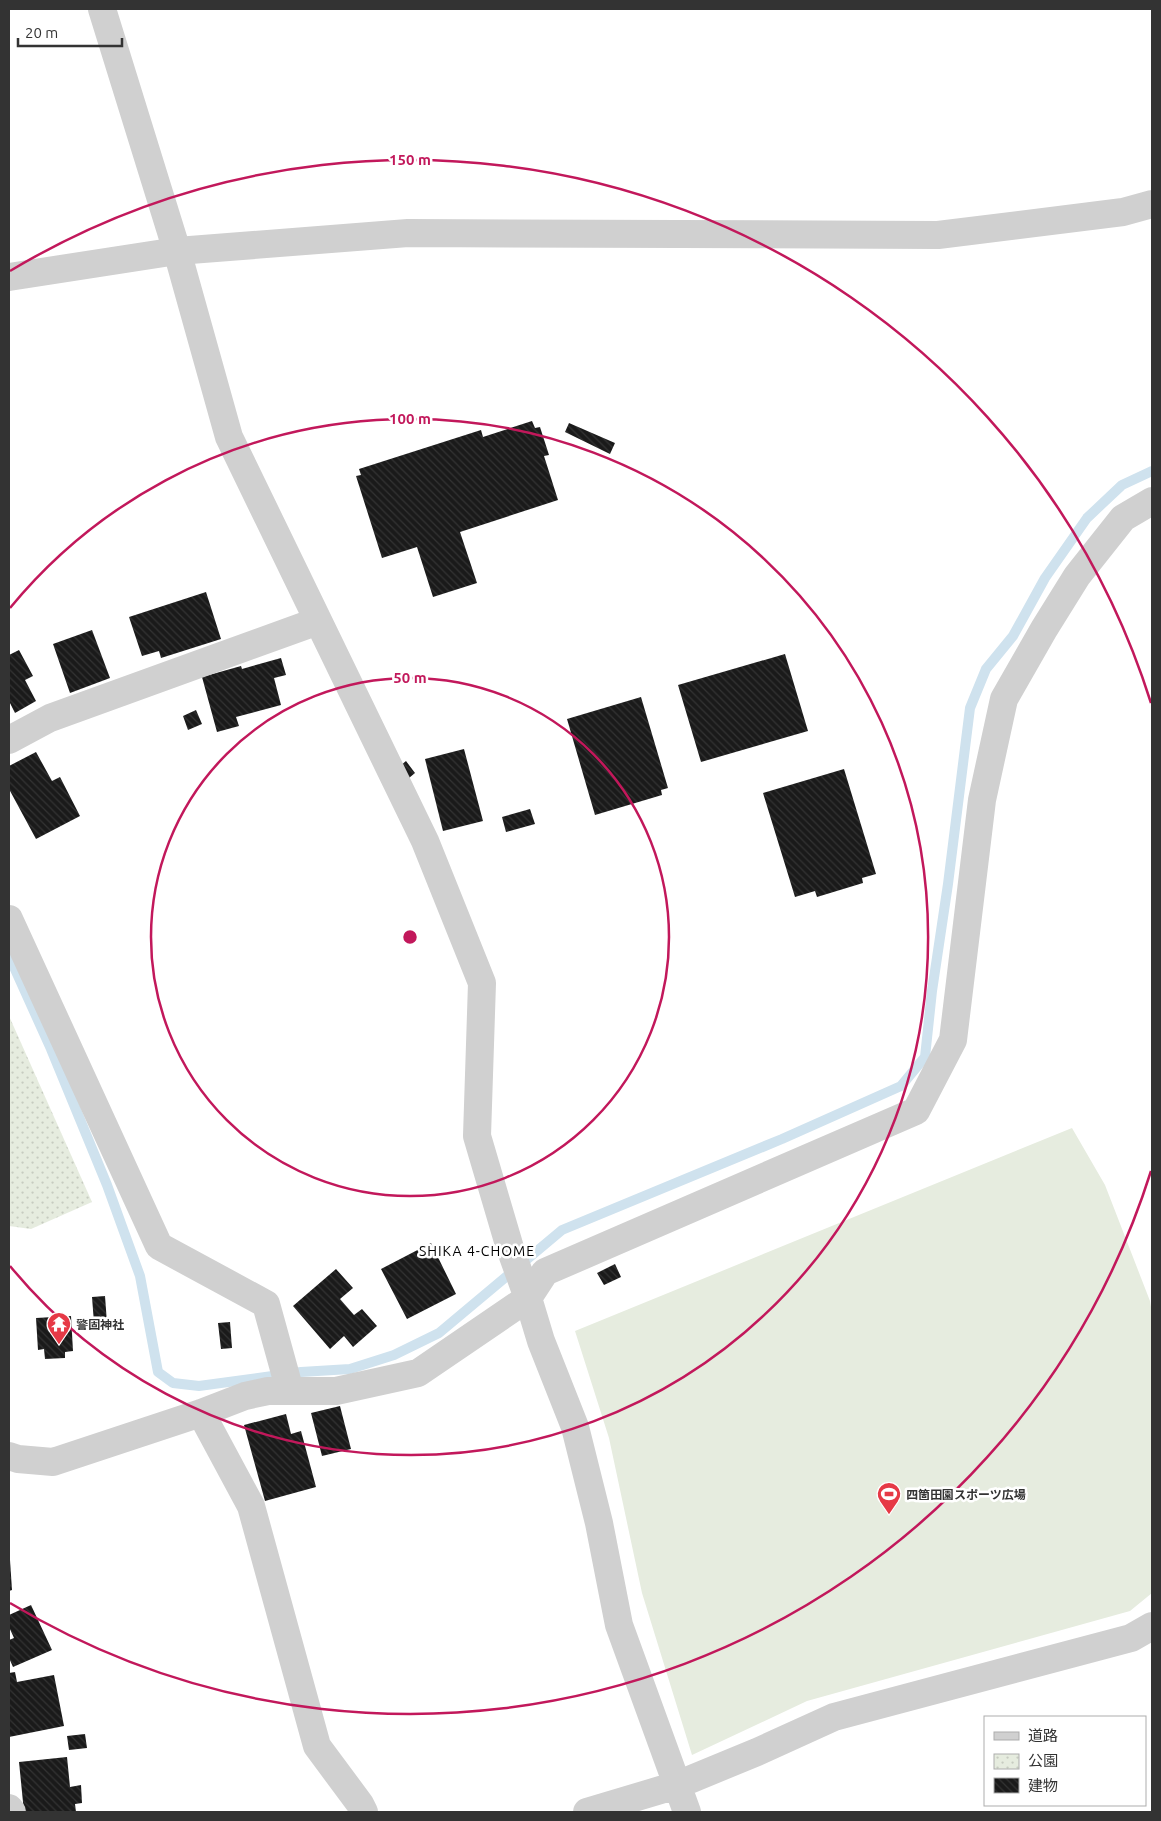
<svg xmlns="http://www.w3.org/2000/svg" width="1161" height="1821" font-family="Ubuntu,'Noto Sans JP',sans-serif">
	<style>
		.park { fill: url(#park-dots) }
		.pitch { fill: #e6ecdf }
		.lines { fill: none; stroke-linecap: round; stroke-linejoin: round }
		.stream { stroke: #cfe2ee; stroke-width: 10 }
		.building { fill: url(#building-back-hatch) }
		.minor { stroke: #d0d0d0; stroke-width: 28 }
		.ring { fill: none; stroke: #c2185b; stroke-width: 2.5 }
		.labels { text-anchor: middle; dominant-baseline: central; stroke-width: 5; stroke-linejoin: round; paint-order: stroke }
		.poi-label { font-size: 12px; font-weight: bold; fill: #333; stroke: #fff; text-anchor: start }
		.neighbourhood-label { font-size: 14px; letter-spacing: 1px; fill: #000; stroke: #fff }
		.centre { fill: #c2185b; stroke: #fff; stroke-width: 2.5 }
		.ring-label { font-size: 15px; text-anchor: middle; font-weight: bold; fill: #c2185b; stroke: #fff; stroke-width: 5; stroke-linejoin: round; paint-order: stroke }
	</style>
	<defs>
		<pattern id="park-dots" width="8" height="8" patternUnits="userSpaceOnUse" patternTransform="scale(1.25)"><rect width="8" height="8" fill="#e6ecdf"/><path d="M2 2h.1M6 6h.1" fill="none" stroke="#c6cbc0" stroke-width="1.8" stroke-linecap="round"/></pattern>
		<pattern id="building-back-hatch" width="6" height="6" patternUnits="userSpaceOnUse" patternTransform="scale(1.25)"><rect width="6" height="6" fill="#1a1a1a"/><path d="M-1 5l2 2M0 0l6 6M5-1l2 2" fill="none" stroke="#333"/></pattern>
	</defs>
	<rect width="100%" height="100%" fill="#fff"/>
	<path class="park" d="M 9,1016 L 92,1202 L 31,1229 L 9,1226 Z"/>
	<path class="pitch" d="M 1072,1128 L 1105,1185 L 1150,1301 L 1152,1313 L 1152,1593 L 1130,1611 L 807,1701 L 692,1755 L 642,1593 L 609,1438 L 575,1331 Z"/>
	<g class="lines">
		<path class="stream" d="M 9,956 L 51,1049 L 107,1185 L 140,1276 L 158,1372 L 173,1383 L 199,1386 L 301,1372 L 350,1369 L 394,1355 L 439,1333 L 562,1230 L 782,1139 L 901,1086 L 925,1057 L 932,991 L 948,884 L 970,708 L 986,669 L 1013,636 L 1045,578 L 1087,518 L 1122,485 L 1152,471"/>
	</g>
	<path class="building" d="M 532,421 L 535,428 L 540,427 L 549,455 L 544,456 L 558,500 L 460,532 L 477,583 L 433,597 L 417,547 L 382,558 L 356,476 L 361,475 L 359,469 L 481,430 L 483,437 Z
		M 569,423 L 615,443 L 610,454 L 565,432 Z
		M 206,592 L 221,639 L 161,658 L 159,651 L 142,656 L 129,617 Z
		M 92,630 L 110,678 L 70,693 L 53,644 Z
		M 19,650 L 33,676 L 25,680 L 36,701 L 15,713 L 9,701 L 9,655 Z
		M 785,654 L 808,731 L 701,762 L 678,685 Z
		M 281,658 L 286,675 L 274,678 L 281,705 L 236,717 L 239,726 L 217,732 L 202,677 L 241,666 L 242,669 Z
		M 641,697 L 668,788 L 661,790 L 662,795 L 595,815 L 567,719 Z
		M 196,710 L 202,724 L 188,730 L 183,716 Z
		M 464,749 L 483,821 L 443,831 L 425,759 Z
		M 36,752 L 52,781 L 60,777 L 80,816 L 36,839 L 9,789 L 9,766 Z
		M 406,761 L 415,773 L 409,778 L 400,766 Z
		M 844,769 L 876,874 L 862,878 L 863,883 L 817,897 L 815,891 L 795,897 L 763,793 Z
		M 530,809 L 535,824 L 506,832 L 502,817 Z
		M 431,1243 L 456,1294 L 407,1319 L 381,1269 Z
		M 615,1264 L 621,1277 L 604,1285 L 597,1273 Z
		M 336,1269 L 353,1288 L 340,1299 L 354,1315 L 362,1309 L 377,1326 L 353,1347 L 344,1336 L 330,1349 L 293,1306 Z
		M 105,1296 L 107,1323 L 94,1323 L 92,1297 Z
		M 71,1316 L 73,1351 L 65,1352 L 65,1358 L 45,1359 L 44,1349 L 38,1350 L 36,1318 Z
		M 230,1322 L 232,1348 L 221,1349 L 218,1323 Z
		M 340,1406 L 351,1449 L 322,1456 L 311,1413 Z
		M 286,1414 L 291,1434 L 301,1431 L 316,1487 L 265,1501 L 244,1425 Z
		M 9,1560 L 10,1560 L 12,1590 L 9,1591 Z
		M 31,1605 L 52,1650 L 13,1667 L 9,1658 L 9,1640 L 14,1638 L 9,1627 L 9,1615 Z
		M 15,1672 L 17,1682 L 54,1675 L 64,1726 L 9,1737 L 9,1673 Z
		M 85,1734 L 87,1748 L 69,1750 L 67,1736 Z
		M 67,1757 L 70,1787 L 81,1785 L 82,1803 L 75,1804 L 76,1812 L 24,1812 L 19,1762 Z"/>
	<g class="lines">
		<path class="minor" d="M 102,9 L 177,251 L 229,437 L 425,841 L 482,983 L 477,1136 L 510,1248 L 528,1298 L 541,1341 L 575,1427 L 599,1523 L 619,1625 L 687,1812
			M 9,277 L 177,251 L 408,233 L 938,235 L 1123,212 L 1152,204
			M 9,740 L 50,718 L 318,621
			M 9,919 L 159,1246 L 266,1304 L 290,1391
			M 201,1413 L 251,1506 L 317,1746 L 360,1804 L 364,1812
			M 9,1456 L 18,1459 L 53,1462 L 201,1413 L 245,1396 L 268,1391 L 336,1391 L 418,1373 L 528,1298 L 545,1272 L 916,1111 L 953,1040 L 982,800 L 1004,699 L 1044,629 L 1077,576 L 1123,518 L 1152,501
			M 9,1808 L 12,1812
			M 587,1812 L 677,1785 L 757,1752 L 834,1717 L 1131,1638 L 1152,1626"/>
	</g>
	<g class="ring">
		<circle cx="410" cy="937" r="259"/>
		<path d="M10 608A518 518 0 1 1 10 1266"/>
		<path d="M1151 1171A777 777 0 0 1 10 1603M10 271A777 777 0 0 1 1151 703"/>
	</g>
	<defs>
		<g id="temple-pin" transform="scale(1.25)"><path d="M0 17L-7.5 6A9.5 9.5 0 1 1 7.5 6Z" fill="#e63946" stroke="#fff"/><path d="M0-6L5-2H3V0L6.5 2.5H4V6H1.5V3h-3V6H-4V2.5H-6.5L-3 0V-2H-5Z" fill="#fff"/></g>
		<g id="stadium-pin" transform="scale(1.25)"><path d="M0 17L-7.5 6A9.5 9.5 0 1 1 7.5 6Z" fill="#e63946" stroke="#fff"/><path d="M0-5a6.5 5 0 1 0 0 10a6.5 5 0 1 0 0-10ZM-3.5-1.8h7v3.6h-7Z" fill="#fff"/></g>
	</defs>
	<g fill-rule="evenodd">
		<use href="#temple-pin" x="59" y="1324"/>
		<use href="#stadium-pin" x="889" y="1494"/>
	</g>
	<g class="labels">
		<g class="poi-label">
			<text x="76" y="1324">警固神社</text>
			<text x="906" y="1494">四箇田園スポーツ広場</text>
		</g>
		<g class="neighbourhood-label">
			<text x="477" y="1251">SHIKA 4-CHOME</text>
		</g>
	</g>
	<circle cx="410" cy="937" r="8" class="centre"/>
	<g class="ring-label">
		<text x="410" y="165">150 m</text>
		<text x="410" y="424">100 m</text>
		<text x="410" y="683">50 m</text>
	</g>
	<rect width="1161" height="1821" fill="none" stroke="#333333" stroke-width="20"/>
	<rect x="984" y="1716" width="162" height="90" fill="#ffffff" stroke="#adadad"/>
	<rect x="994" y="1732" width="25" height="8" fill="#d0d0d0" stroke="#adadad"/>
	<text x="1028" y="1741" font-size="15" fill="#333333">道路</text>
	<rect x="994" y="1754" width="25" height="15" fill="url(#park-dots)" stroke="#adadad"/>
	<text x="1028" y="1766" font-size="15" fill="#333333">公園</text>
	<rect x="994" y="1778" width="25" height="15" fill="url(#building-back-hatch)" stroke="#adadad"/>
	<text x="1028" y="1791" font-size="15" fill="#333333">建物</text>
	<path d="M18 38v8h104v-8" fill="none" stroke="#333333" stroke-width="2.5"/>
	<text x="25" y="38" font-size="15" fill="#333333" stroke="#ffffff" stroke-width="4" paint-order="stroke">20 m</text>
</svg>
